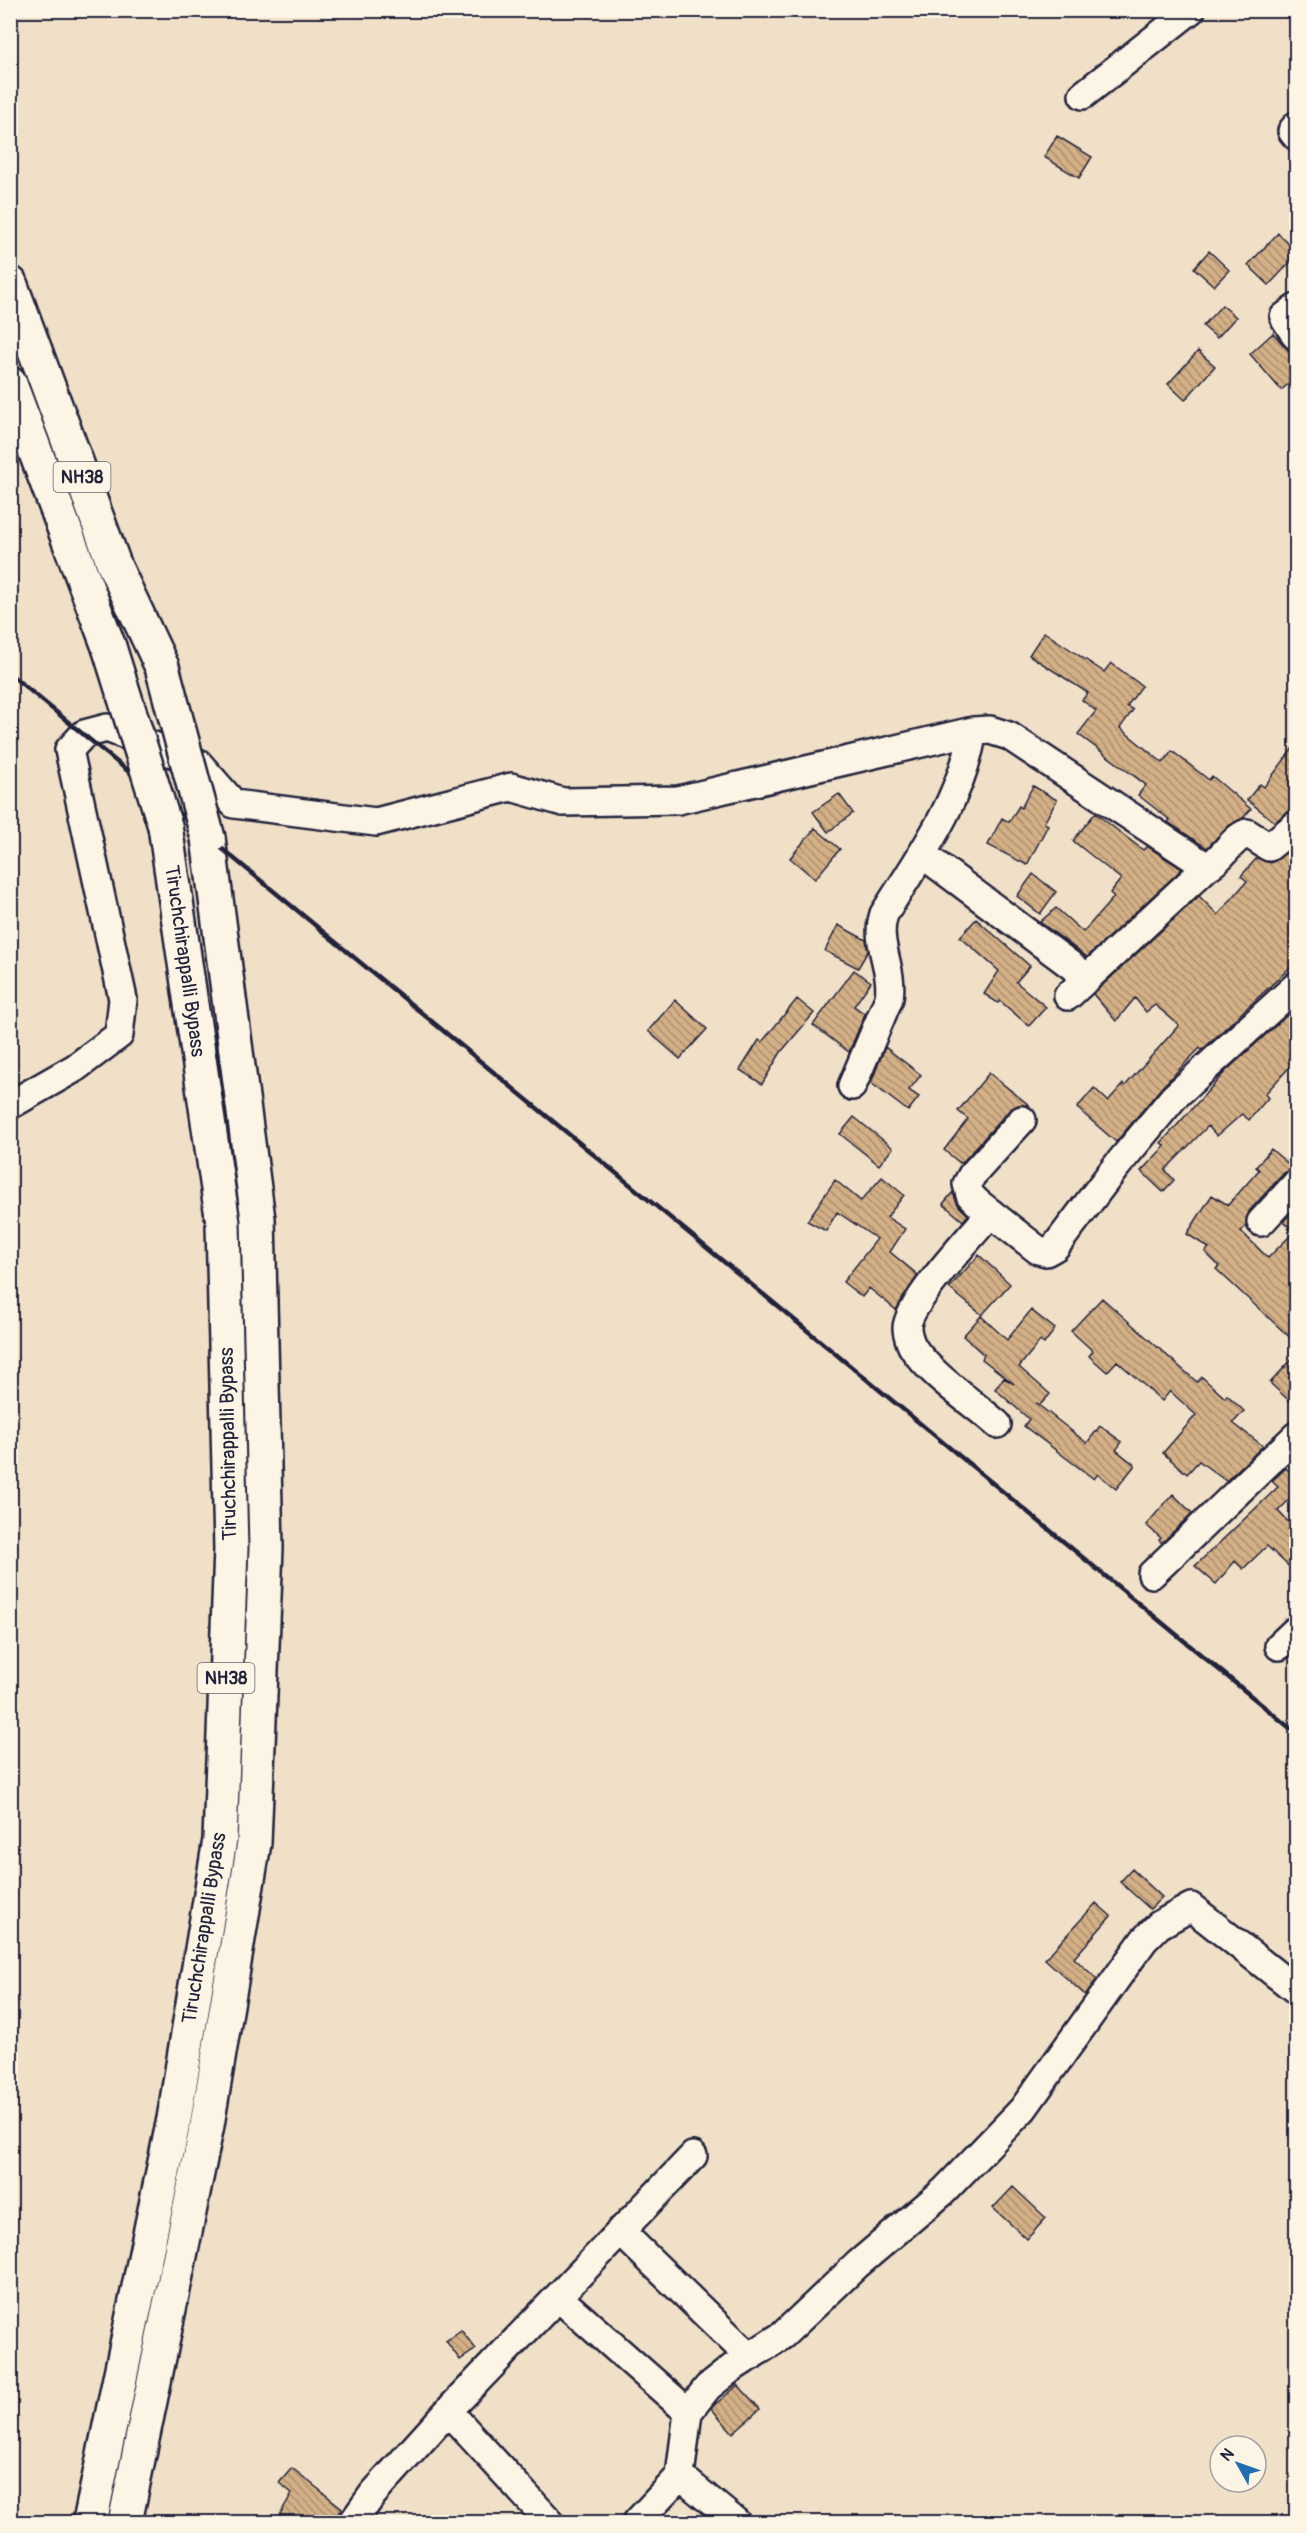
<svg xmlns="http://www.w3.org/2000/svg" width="1307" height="2533" font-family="Pangolin,sans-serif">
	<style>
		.building { fill: url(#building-back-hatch); stroke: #22223b; stroke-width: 1.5 }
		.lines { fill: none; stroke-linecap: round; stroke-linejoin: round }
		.street-casing { stroke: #22223b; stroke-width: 32 }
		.highway-casing { stroke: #22223b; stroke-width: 38 }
		.street { stroke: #fcf5e5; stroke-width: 27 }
		.highway { stroke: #fcf5e5; stroke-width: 33 }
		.rail { stroke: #22223b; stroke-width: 4.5 }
		.highway-bridge-casing { stroke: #22223b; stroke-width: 38; stroke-linecap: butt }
		.highway-bridge { stroke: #fcf5e5; stroke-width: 33 }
		.labels { text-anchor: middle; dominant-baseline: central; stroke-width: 4.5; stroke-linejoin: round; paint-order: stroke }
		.shield { fill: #fcf5e5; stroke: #63616e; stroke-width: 1.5 }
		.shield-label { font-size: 18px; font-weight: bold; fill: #22223b }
		.street-label { font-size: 20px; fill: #22223b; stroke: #fcf5e5 }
	</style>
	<defs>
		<pattern id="building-back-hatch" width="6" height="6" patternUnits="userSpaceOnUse" patternTransform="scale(1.5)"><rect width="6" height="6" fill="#d4b086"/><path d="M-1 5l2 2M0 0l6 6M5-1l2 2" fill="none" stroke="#ac8f6f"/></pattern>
	</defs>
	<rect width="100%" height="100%" fill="#f0e0c8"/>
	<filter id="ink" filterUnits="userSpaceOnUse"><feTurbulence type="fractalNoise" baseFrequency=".0167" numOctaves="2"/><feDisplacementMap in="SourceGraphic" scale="12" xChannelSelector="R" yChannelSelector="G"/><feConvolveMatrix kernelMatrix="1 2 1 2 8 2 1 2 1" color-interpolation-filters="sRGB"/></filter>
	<g filter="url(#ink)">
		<path class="building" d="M 1057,136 L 1092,157 L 1079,178 L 1044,157 Z
			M 1278,233 L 1296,251 L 1296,256 L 1269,285 L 1248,265 Z
			M 1209,251 L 1229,270 L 1214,286 L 1194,268 Z
			M 1222,305 L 1236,317 L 1217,338 L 1203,326 Z
			M 1273,333 L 1296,359 L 1296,378 L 1281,390 L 1250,354 Z
			M 1198,351 L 1215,366 L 1185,400 L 1168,384 Z
			M 1044,632 L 1104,672 L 1111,663 L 1142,686 L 1127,706 L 1133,710 L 1120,728 L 1163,763 L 1172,751 L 1209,780 L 1212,776 L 1251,809 L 1243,818 L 1227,827 L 1207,848 L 1168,822 L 1170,820 L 1138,795 L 1146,785 L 1078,734 L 1096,711 L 1082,700 L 1088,693 L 1029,655 Z
			M 1296,744 L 1296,810 L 1287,812 L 1275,822 L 1247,800 L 1260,784 L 1264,787 Z
			M 1033,786 L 1057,800 L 1044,823 L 1048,825 L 1027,865 L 988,845 L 1002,818 L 1009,822 L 1019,806 L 1021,808 Z
			M 839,794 L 853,813 L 828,832 L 813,812 Z
			M 1095,813 L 1143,850 L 1147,846 L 1182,869 L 1087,957 L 1040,922 L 1056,908 L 1083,932 L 1114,897 L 1110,893 L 1121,879 L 1073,841 Z
			M 815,828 L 840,849 L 815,879 L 790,858 Z
			M 1296,845 L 1296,962 L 1202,1050 L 1200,1048 L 1162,1087 L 1116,1142 L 1077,1108 L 1094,1088 L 1108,1101 L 1123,1084 L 1125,1086 L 1179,1025 L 1155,1005 L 1146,1012 L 1135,998 L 1116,1021 L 1093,994 L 1199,896 L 1218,915 L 1247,881 L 1241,876 L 1257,858 L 1271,863 Z
			M 1033,874 L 1056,892 L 1040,914 L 1017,896 Z
			M 976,919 L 1030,966 L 1016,982 L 1046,1007 L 1029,1026 L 1000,1001 L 998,1003 L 984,994 L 999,971 L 960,937 Z
			M 838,925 L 866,940 L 868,951 L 858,968 L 825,951 Z
			M 854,970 L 871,982 L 854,1006 L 865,1014 L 849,1052 L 813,1025 Z
			M 797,999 L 814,1013 L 781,1052 L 762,1084 L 740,1070 L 759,1040 L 762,1042 Z
			M 675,1000 L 707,1029 L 680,1059 L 648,1031 Z
			M 1296,1007 L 1296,1060 L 1265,1094 L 1268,1098 L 1249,1120 L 1242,1114 L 1217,1136 L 1208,1126 L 1165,1170 L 1174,1180 L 1163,1192 L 1141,1171 L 1165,1146 L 1161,1143 L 1226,1071 Z
			M 885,1047 L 921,1075 L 909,1090 L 919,1097 L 908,1111 L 871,1083 Z
			M 989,1073 L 1029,1105 L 1018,1105 L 1010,1109 L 961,1164 L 944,1150 L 968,1119 L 958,1111 Z
			M 854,1117 L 893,1148 L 879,1165 L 840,1134 Z
			M 1271,1149 L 1294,1169 L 1284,1173 L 1249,1211 L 1246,1226 L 1241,1231 L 1268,1258 L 1295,1231 L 1283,1222 L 1296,1207 L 1296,1343 L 1216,1269 L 1219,1266 L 1205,1252 L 1209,1248 L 1187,1234 L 1212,1195 L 1228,1205 L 1259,1170 L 1256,1167 Z
			M 882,1177 L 904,1195 L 887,1217 L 905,1229 L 890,1252 L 918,1275 L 896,1310 L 869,1288 L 862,1297 L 843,1282 L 877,1239 L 837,1212 L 826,1231 L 807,1221 L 835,1180 L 861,1201 Z
			M 953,1192 L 959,1206 L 968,1215 L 963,1221 L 943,1204 Z
			M 979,1255 L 1010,1284 L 982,1315 L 949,1288 Z
			M 1102,1298 L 1197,1382 L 1202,1377 L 1225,1398 L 1227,1395 L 1244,1411 L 1233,1423 L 1263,1446 L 1226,1481 L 1199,1461 L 1187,1474 L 1163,1453 L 1196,1415 L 1170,1391 L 1162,1401 L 1117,1361 L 1107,1372 L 1089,1356 L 1093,1351 L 1071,1331 Z
			M 1031,1310 L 1055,1329 L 1044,1344 L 1040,1341 L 1019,1367 L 1050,1394 L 1040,1405 L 1036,1403 L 1087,1443 L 1100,1426 L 1122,1442 L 1116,1450 L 1135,1465 L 1116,1489 L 1098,1474 L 1094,1479 L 1024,1426 L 1029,1419 L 995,1389 L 1004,1378 L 1014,1384 L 982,1359 L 984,1355 L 963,1336 L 981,1316 L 1007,1340 Z
			M 1296,1355 L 1296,1407 L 1270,1383 Z
			M 1286,1468 L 1292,1474 L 1296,1470 L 1296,1506 L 1290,1499 L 1278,1511 L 1296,1530 L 1296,1573 L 1267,1546 L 1243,1569 L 1235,1561 L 1216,1584 L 1195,1566 L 1278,1487 L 1272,1481 Z
			M 1173,1494 L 1192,1513 L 1162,1543 L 1159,1540 L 1161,1538 L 1146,1525 Z
			M 1132,1869 L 1162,1897 L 1150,1909 L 1120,1882 Z
			M 1096,1903 L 1111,1916 L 1074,1958 L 1097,1979 L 1085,1995 L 1045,1959 Z
			M 1013,2187 L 1046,2218 L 1027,2239 L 993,2208 Z
			M 461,2330 L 476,2349 L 460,2360 L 446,2341 Z
			M 738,2385 L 760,2409 L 733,2433 L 711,2408 Z
			M 292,2468 L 342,2508 L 331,2523 L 275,2523 L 292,2493 L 279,2483 Z"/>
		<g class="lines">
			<g class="street-casing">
				<path id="street" d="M 1083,95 L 1191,10
					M 1296,126 L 1292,131 L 1296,136
					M 1296,308 L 1284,317 L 1296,336
					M 922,854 L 1088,978
					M 1068,996 L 1207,867
					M 852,1086 L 889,998 C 894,968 874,943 884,914 C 921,855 961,801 973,731
					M 10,1105 L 75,1068 L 119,1035 L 123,999 L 69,750 L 84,734 L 107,728 L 198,763 L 234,804 L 376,822 L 511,787 L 563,802 L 678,800 L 973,731 L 990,730 L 1009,736 L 1207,867 C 1223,859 1231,839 1247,833 L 1269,847 L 1296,825
					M 1022,1120 L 972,1175 L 967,1184 L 970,1195 L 978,1203 L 1038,1250 L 1046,1252 L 1055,1247 L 1115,1168 L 1174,1097 L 1296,986
					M 991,1213 C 973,1234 907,1304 907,1328 C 907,1333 910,1342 912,1346 C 927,1372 973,1403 997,1424
					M 1261,1222 L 1296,1184
					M 1152,1574 L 1296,1436
					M 1279,1646 L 1296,1630
					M 620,2231 L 750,2357
					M 558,2297 L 688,2412
					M 448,2411 L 693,2156
					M 680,2476 L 736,2522
					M 353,2522 L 373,2494 L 448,2411 L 550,2522
					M 637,2522 L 680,2476 L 688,2412 L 708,2387 L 732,2368 L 783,2335 L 858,2264 L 944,2191 L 1023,2109 L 1144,1940 L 1159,1925 L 1191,1907 L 1296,1990"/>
			</g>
			<g class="highway-casing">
				<path id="highway" d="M 10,283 L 115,567 L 162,667
					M 10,384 L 109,647
					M 90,2522 L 174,2119 L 220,1840 L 231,1549 L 223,1223 L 165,826
					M 125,2522 L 207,2125 L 254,1843 L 266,1548 L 258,1219 L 208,838"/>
			</g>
			<use href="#street" class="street"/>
			<use href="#highway" class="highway"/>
			<path class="rail" d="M 10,674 L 1296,1733"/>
			<g class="highway-bridge-casing">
				<path id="highway-bridge" d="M 109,647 L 165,826
					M 162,667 L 208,838"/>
			</g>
			<use href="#highway-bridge" class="highway-bridge"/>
		</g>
	</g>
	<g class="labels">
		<g class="shield">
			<rect x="53.5" y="462" width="57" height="30" rx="4.5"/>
			<rect x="197.5" y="1663" width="57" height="30" rx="4.5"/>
		</g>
		<g class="shield-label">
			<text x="82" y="477">NH38</text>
			<text x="226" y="1678">NH38</text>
		</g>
		<g class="street-label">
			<text transform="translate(185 961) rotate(82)">Tiruchchirappalli Bypass</text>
			<text transform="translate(228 1444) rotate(-91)">Tiruchchirappalli Bypass</text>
			<text transform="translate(204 1928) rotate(-81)">Tiruchchirappalli Bypass</text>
		</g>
	</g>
	<rect width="1307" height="2533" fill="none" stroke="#fcf5e5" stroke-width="36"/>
	<rect x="18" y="18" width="1271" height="2497" fill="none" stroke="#22223b" stroke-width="2" filter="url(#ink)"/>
	<g transform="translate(1238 2464) rotate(310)"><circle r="28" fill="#fcf5e5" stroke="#a5a1a1" stroke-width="1.5"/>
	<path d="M0-4.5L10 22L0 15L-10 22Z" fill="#1f6fb2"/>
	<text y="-9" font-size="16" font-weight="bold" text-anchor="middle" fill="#22223b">N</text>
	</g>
</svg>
